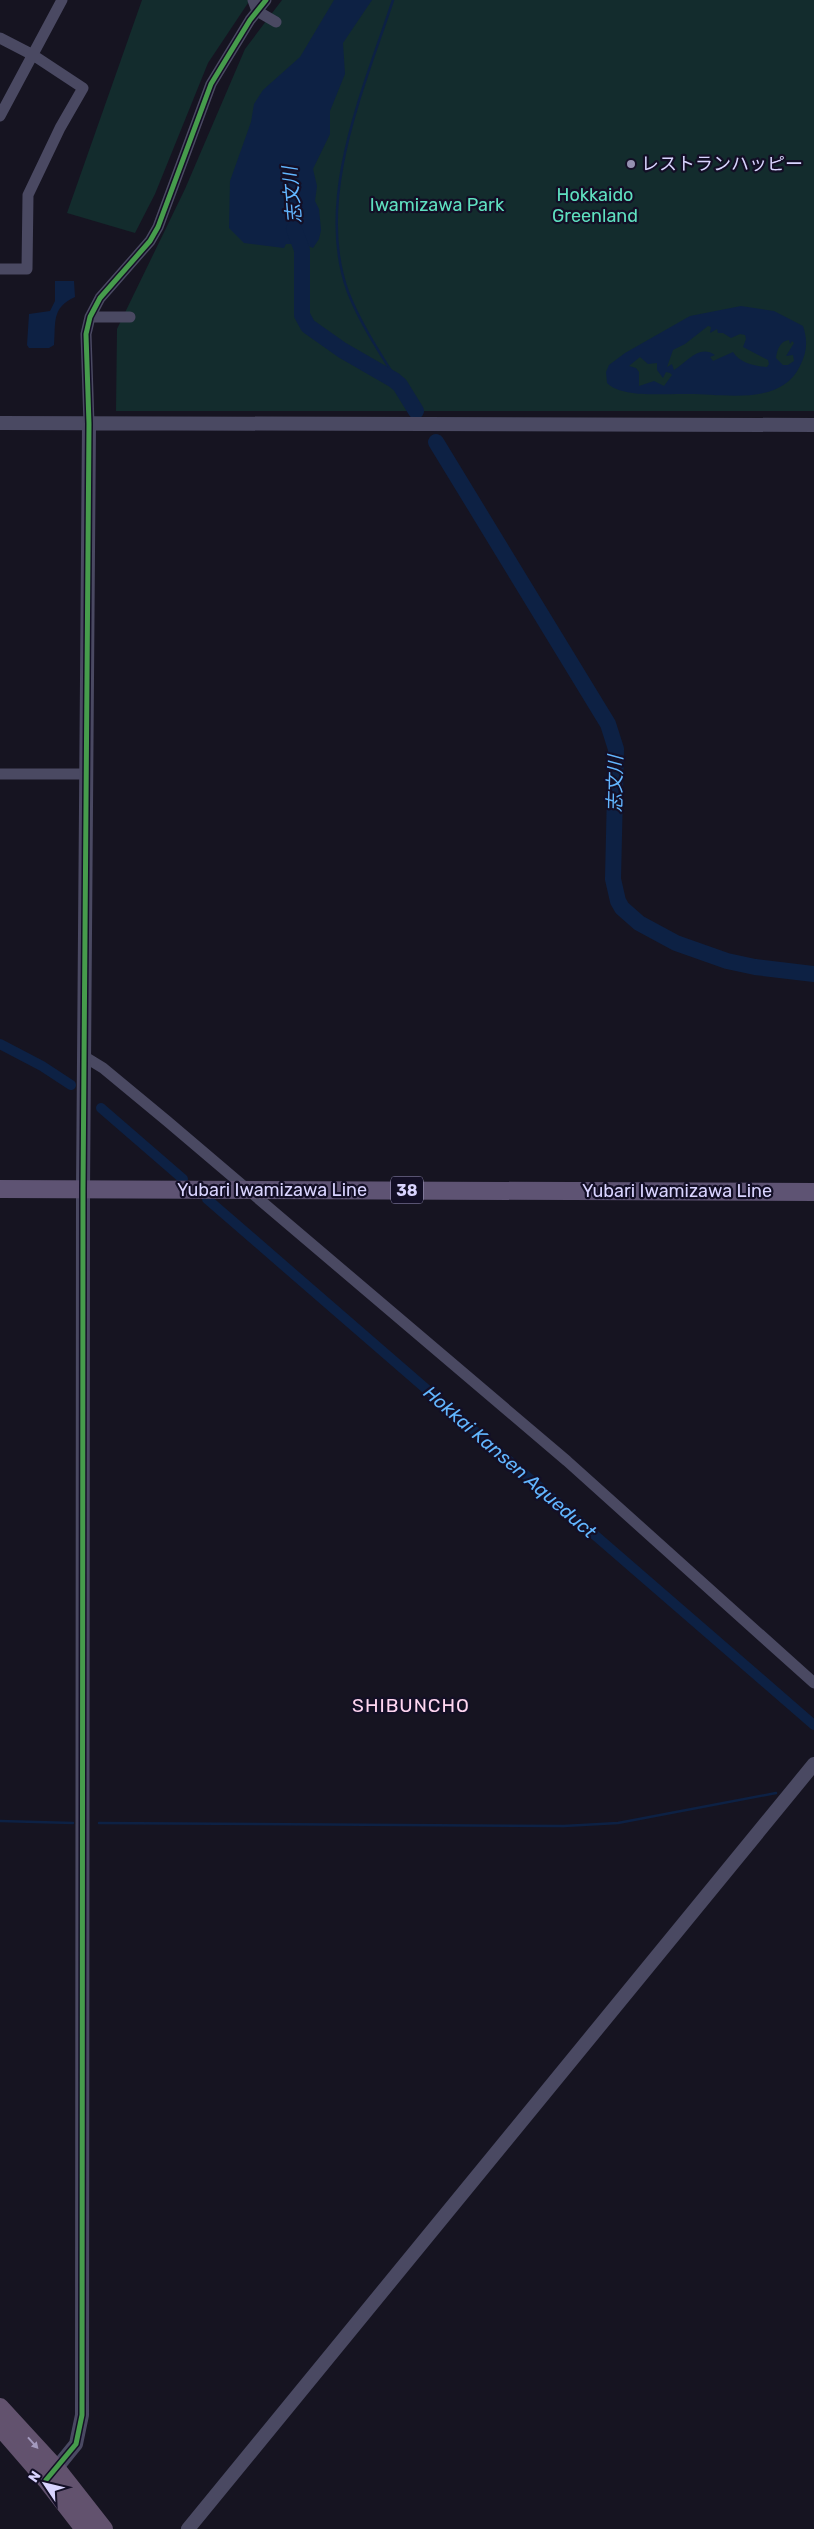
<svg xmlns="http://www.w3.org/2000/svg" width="814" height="2529" font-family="Rubik,'Noto Sans JP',sans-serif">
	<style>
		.green { fill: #132c2d }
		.water { fill: #0d2144; fill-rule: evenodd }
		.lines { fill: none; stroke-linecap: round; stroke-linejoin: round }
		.stream { stroke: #0d2144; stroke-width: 2.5 }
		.canal { stroke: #0d2144; stroke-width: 10 }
		.river { stroke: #0d2144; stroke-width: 16 }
		.minor { stroke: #4a4962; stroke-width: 11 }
		.tertiary { stroke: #4a4962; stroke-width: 14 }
		.primary { stroke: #5e5373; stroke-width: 18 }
		.trunk { stroke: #62526e; stroke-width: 18 }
		.cycleway-casing { stroke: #130f26; stroke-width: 8 }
		.cycleway { stroke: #469c4c; stroke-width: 5 }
		.oneway { fill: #a39abe }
		.poi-dot { fill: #9591b1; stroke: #130f26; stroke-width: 2 }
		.labels { text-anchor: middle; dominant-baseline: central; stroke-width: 4.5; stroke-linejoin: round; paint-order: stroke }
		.shield { fill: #130f26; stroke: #9e99be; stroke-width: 1 }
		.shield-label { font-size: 16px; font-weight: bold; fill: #d9d4ff }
		.poi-label { font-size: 18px; fill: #d9d4ff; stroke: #130f26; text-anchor: start }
		.park-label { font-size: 18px; fill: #5fe0c0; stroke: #130f26 }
		.street-label { font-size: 18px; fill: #d9d4ff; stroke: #130f26 }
		.water-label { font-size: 19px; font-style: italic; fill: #62b6ff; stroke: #130f26 }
		.neighbourhood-label { font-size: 19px; letter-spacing: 1px; fill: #ffd6f0; stroke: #130f26 }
	</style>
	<rect width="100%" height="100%" fill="#161421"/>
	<path class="green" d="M 142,0 L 250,0 L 208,63 L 155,194 L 135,233 L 67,213 Z
		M 282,0 L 814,0 L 814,411 L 116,411 L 117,329 L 185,189 L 245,49 Z"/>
	<path class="water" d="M 334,0 L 372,0 L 343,43 L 345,74 L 330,111 L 330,134 L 313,169 L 317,186 L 315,201 L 319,209 L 321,230 L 319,239 L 313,248 L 308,246 L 307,251 L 295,248 L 293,244 L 286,244 L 284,248 L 244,243 L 229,228 L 230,181 L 251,122 L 254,104 L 263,90 L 300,57 Z
		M 55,281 L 74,281 L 75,297 C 51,308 56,322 54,345 L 49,348 L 29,348 L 27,345 L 29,314 L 50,311 L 55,301 Z
		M 741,306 L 774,311 L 803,326 C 808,341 807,352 800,366 C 781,406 725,394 689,394 C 667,393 623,399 607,383 L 606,372 L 609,365 L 625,353 L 690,316 ZM 708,326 L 711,327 L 710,333 L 717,329 L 718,333 L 723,333 L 731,338 L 740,334 L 745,335 L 746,339 L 743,347 L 768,360 L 769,364 L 767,367 C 754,366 740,363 733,352 L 713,361 L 710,357 L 715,355 C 699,344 687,362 674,370 L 672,364 L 667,367 L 673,350 L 685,344 ZM 789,340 L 790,344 L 792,341 L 794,343 L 786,356 L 793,355 L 794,361 L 788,365 L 783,365 L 776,358 C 777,350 780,341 789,340 ZM 640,357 L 648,364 L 657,363 L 657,370 L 663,378 L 666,372 L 670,373 L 672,375 L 664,386 L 654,381 L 639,386 L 639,372 L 636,368 L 629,366 Z"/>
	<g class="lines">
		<path class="stream" d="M 393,0 C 364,88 314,200 348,292 C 361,325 381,355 400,385
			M 0,1821 L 73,1823
			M 99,1823 L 564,1826 L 618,1823 L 776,1793"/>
		<path class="canal" d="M 0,1044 L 42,1066 L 71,1085
			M 101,1108 L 183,1179
			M 207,1199 L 814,1725"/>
		<path class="river" d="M 294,229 L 302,250 L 302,315 L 308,326 L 342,350 L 394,380 L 400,385 L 416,411
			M 436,442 L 608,724 L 616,749 L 613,879 L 618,901 L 622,908 L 639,923 L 676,943 L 727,961 L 755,967 L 814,974"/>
		<path class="minor" d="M 253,0 L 257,11 L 276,22
			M 0,38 L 33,55 L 83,88 L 60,128 L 28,195 L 27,269 L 0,269
			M 0,116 L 62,0
			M 90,317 L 130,317
			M 89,424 L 86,334 L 90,317 L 100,298 L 150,241 L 158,227 L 211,84 L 250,20 L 266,0
			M 0,774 L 87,774
			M 85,1057 L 103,1068 L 167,1121 L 567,1461 L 814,1683"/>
		<path class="tertiary" d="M 0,423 L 814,425
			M 50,2476 L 76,2444 L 82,2415 L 83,1189 L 89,424
			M 188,2529 L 814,1764"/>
		<path class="primary" d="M 0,1189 L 814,1192"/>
		<path class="trunk" d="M 0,2407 L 57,2469 L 104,2529
			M 0,2427 L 46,2480 L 84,2529"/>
		<g class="cycleway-casing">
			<path id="cycleway" d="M 46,2480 L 76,2444 L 82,2415 L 83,1189 L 89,424 L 86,334 L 90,317 L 100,298 L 150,241 L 158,227 L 211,84 L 250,20 L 266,0"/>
		</g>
		<use href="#cycleway" class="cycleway"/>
	</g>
	<defs><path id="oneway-solid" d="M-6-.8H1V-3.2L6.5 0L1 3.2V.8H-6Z" transform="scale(1.25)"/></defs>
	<use class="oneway" href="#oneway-solid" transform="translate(33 2443) rotate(48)"/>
	<circle class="poi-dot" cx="631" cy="164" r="5"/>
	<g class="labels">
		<rect class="shield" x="391" y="1176.5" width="32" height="27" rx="4"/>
		<g class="shield-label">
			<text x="407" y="1190">38</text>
		</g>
		<g class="poi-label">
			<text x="641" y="164">レストランハッピー</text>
		</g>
		<g class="park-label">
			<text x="595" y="195">Hokkaido<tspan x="595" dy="21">Greenland</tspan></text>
			<text x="437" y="205">Iwamizawa Park</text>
		</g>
		<g class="street-label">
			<text x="272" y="1190">Yubari Iwamizawa Line</text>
			<text x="677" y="1191">Yubari Iwamizawa Line</text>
		</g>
		<g class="water-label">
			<text transform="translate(292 195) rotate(-95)">志文川</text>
			<text transform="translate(615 784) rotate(-89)">志文川</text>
			<text transform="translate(510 1462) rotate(41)">Hokkai Kansen Aqueduct</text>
		</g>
		<g class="neighbourhood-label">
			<text x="411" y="1705">SHIBUNCHO</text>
		</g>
	</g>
	<g transform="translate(45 2484) rotate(305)" stroke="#130f26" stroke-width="4" paint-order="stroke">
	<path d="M0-4L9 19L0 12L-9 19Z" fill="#d9d4ff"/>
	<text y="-8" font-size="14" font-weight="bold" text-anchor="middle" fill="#d9d4ff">N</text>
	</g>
</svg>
